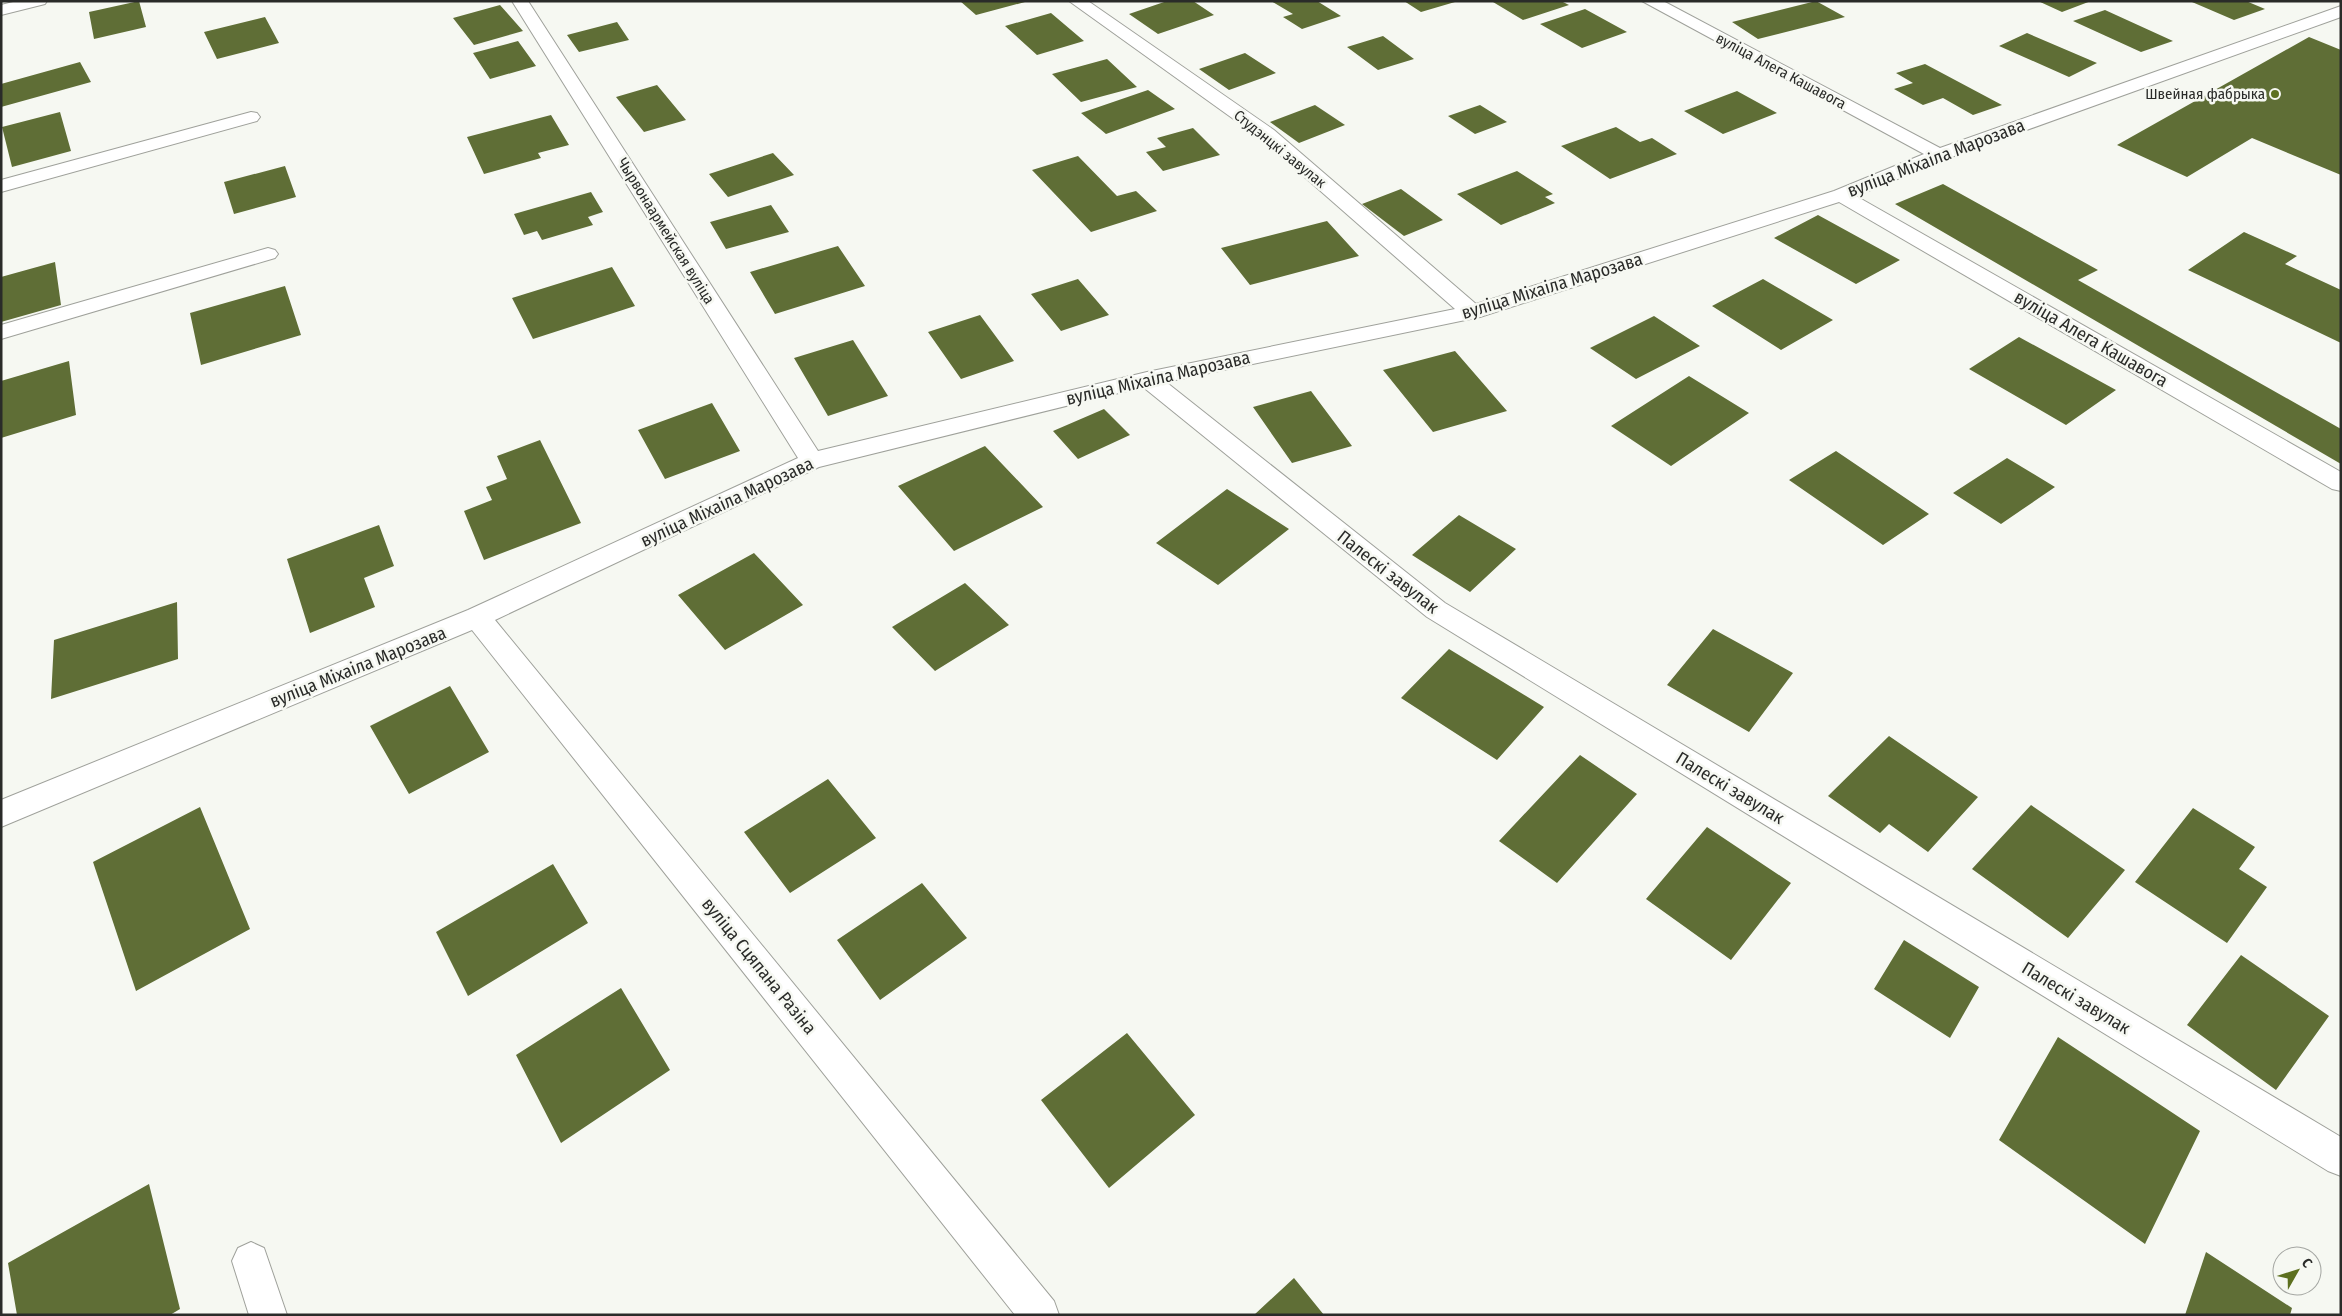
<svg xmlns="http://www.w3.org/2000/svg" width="2342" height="1316" font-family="'Fira Sans Condensed',sans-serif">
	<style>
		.building { fill: #5f6e36 }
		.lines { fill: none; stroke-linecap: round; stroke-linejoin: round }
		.minor-casing { stroke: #9fa19b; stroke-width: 2 }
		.minor { fill: #fff; fill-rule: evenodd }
		.poi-dot { fill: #5d701f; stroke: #f6f8f2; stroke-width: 2 }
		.labels { text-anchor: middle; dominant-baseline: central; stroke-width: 5; stroke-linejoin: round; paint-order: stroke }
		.far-street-label { font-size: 15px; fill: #2a2b29; stroke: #f6f8f2 }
		.far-poi-label { font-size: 15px; fill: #2a2b29; stroke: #f6f8f2; text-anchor: end }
		.street-label { font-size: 18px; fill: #2a2b29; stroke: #f6f8f2 }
	</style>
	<rect width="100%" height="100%" fill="#f6f8f2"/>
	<path class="building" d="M 139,1 L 146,27 L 94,39 L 89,12 Z
		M 960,1 L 1025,1 L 1025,2 L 976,15 Z
		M 1167,1 L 1193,1 L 1214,15 L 1158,34 L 1129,14 Z
		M 1271,1 L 1317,1 L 1341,16 L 1302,29 L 1283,17 L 1293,14 Z
		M 1404,1 L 1455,1 L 1455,2 L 1421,12 Z
		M 1496,1 L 1561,1 L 1569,5 L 1523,20 L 1493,2 Z
		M 1816,1 L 1845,17 L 1758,39 L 1732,22 Z
		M 2038,1 L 2091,1 L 2062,12 Z
		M 2195,1 L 2246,1 L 2265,9 L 2234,20 L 2192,2 Z
		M 500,5 L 523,31 L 474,45 L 453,18 Z
		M 1585,9 L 1627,32 L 1582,48 L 1540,24 Z
		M 2105,10 L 2173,41 L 2141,52 L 2073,21 Z
		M 1051,13 L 1084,41 L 1037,55 L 1005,26 Z
		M 265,17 L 279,43 L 217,59 L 204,32 Z
		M 617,22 L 629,40 L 579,52 L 567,35 Z
		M 2027,33 L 2097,63 L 2069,77 L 1999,46 Z
		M 1383,36 L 1414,59 L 1378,70 L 1347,47 Z
		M 2309,37 L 2341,50 L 2341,175 L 2252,138 L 2187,177 L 2117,145 Z
		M 518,41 L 536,66 L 490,79 L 473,53 Z
		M 1245,53 L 1276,73 L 1229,90 L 1199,69 Z
		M 1107,59 L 1137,87 L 1081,102 L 1052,74 Z
		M 80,62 L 91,82 L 1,107 L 1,84 Z
		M 1925,64 L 2002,105 L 1973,115 L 1943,98 L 1923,105 L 1894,89 L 1913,83 L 1896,73 Z
		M 657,85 L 686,120 L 644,132 L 616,97 Z
		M 1148,90 L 1175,109 L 1106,134 L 1081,113 Z
		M 1737,91 L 1777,113 L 1723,134 L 1684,111 Z
		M 1315,105 L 1345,125 L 1299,143 L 1270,122 Z
		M 1480,105 L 1507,122 L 1475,134 L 1448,116 Z
		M 60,112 L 71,151 L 12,167 L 2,127 Z
		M 551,115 L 569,145 L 538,153 L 541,158 L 484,174 L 467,137 Z
		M 1616,127 L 1640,142 L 1652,138 L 1677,154 L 1610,179 L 1561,146 Z
		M 1193,128 L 1220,155 L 1163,171 L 1146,152 L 1166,147 L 1157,138 Z
		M 773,153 L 794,175 L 728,197 L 709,174 Z
		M 1078,156 L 1117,196 L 1136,191 L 1157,211 L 1091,232 L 1032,170 Z
		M 285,166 L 296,197 L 234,214 L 224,182 Z
		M 1517,171 L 1553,194 L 1545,197 L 1555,203 L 1501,225 L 1457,194 Z
		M 1943,184 L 2098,270 L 2078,280 L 2341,429 L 2341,464 L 1895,204 Z
		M 1401,189 L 1443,220 L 1404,236 L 1362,204 Z
		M 591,192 L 603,212 L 588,217 L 593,225 L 542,240 L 537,231 L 524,235 L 514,214 Z
		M 771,205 L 789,232 L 726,249 L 710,222 Z
		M 1818,215 L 1900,260 L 1856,284 L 1774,238 Z
		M 1327,221 L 1359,256 L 1250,285 L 1221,248 Z
		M 2244,232 L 2297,256 L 2285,264 L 2341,290 L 2341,343 L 2188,270 Z
		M 838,246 L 865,286 L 775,314 L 750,272 Z
		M 55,262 L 61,305 L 1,322 L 1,277 Z
		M 612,267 L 635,306 L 533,339 L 512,298 Z
		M 1078,279 L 1109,315 L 1061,331 L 1031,294 Z
		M 1763,279 L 1833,320 L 1781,350 L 1712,306 Z
		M 285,286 L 301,335 L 201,365 L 190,313 Z
		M 980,315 L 1014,361 L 961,379 L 928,332 Z
		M 1654,316 L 1700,346 L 1636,379 L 1590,348 Z
		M 2019,337 L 2116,390 L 2066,425 L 1969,369 Z
		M 853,340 L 888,396 L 828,416 L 794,358 Z
		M 1455,351 L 1507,411 L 1433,432 L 1383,370 Z
		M 69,361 L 76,415 L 1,438 L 1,381 Z
		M 1689,376 L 1749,413 L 1671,466 L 1611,426 Z
		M 1311,391 L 1352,446 L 1292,463 L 1253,407 Z
		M 712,403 L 740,451 L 665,479 L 638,430 Z
		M 1104,409 L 1130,435 L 1078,459 L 1053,431 Z
		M 540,440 L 581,523 L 484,560 L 464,511 L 492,500 L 486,487 L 507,479 L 497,456 Z
		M 985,446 L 1043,507 L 954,551 L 898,486 Z
		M 1836,451 L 1929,514 L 1883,545 L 1789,480 Z
		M 2007,458 L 2055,487 L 2001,524 L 1953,493 Z
		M 1227,489 L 1289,529 L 1218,585 L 1156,543 Z
		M 1459,515 L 1516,549 L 1470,592 L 1412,555 Z
		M 379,525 L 394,566 L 364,578 L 375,607 L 310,633 L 287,559 Z
		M 754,553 L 803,605 L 725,650 L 678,595 Z
		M 965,583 L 1009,625 L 935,671 L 892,627 Z
		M 177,602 L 178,659 L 51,699 L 54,640 Z
		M 1713,629 L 1793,673 L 1749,732 L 1667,685 Z
		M 1449,649 L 1544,707 L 1497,760 L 1401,698 Z
		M 450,686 L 489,752 L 409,794 L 370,726 Z
		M 1889,736 L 1978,797 L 1928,852 L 1889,824 L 1880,833 L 1828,796 Z
		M 1580,755 L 1637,794 L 1557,883 L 1499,841 Z
		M 828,779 L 876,838 L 790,893 L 744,832 Z
		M 2031,805 L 2125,870 L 2068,938 L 1972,869 Z
		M 200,807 L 250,929 L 136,991 L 93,862 Z
		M 2193,808 L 2255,847 L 2239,869 L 2267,887 L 2227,943 L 2135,882 Z
		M 1707,827 L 1791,883 L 1731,960 L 1646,899 Z
		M 553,864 L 588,923 L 468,996 L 436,932 Z
		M 922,883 L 967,938 L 880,1000 L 837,940 Z
		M 1904,940 L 1979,987 L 1950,1038 L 1874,989 Z
		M 2241,955 L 2329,1016 L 2276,1090 L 2187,1025 Z
		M 621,988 L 670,1070 L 561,1143 L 516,1055 Z
		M 1127,1033 L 1195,1115 L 1109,1188 L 1041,1100 Z
		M 2058,1037 L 2200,1131 L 2145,1244 L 1999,1140 Z
		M 149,1184 L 180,1309 L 170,1315 L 17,1315 L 8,1263 Z
		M 2206,1252 L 2292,1308 L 2290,1315 L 2185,1315 Z
		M 1294,1278 L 1324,1315 L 1254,1315 Z"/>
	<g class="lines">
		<g class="minor-casing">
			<path id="minor" d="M 17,1 L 47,1 L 45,4 L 1,15 L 1,5 Z
				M 512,1 L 528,1 L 818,451 L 1147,372 L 1455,309 L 1260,138 L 1069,1 L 1088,1 L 1274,130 L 1476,304 L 1834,191 L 1924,154 L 1642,1 L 1663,1 L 1940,148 L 2341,6 L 2341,17 L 1946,159 L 1856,196 L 2341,472 L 2341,491 L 2332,489 L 1839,202 L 1480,317 L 1166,382 L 1445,603 L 2341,1137 L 2341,1176 L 2328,1171 L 1427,617 L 1143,387 L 819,467 L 495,620 L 1054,1301 L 1059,1315 L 1015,1315 L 472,630 L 1,827 L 1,800 L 468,610 L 798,458 Z
				M 251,112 L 257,113 L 260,117 L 257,121 L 1,192 L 1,180 Z
				M 268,248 L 275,250 L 278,254 L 275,258 L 1,339 L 1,325 Z
				M 251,1242 L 264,1248 L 287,1315 L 249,1315 L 232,1261 L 238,1248 Z"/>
		</g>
		<use href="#minor" class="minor"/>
	</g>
	<circle class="poi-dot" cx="2275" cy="94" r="5"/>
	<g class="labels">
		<g class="far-street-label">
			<text transform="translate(1781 71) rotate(28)">вуліца Алега Кашавога</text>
			<text transform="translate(1280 149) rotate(39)">Студэнцкі завулак</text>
			<text transform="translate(666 231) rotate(58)">Чырвонаармейская вуліца</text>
		</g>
		<g class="far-poi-label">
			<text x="2265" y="94">Швейная фабрыка</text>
		</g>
		<g class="street-label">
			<text transform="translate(1936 158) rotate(-21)">вуліца Міхаіла Марозава</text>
			<text transform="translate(1552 286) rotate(-17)">вуліца Міхаіла Марозава</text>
			<text transform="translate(2091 339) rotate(30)">вуліца Алега Кашавога</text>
			<text transform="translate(1158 378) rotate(-13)">вуліца Міхаіла Марозава</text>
			<text transform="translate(727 502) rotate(-25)">вуліца Міхаіла Марозава</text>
			<text transform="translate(1388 572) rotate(38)">Палескі завулак</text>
			<text transform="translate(358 667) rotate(-22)">вуліца Міхаіла Марозава</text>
			<text transform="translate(1730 788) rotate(31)">Палескі завулак</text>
			<text transform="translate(759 966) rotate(51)">вуліца Сцяпана Разіна</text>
			<text transform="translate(2076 998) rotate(31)">Палескі завулак</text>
		</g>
	</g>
	<rect width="2342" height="1316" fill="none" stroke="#2a2b29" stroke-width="5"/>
	<g transform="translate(2297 1271) rotate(51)"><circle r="24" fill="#f6f8f2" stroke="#a4a6a2"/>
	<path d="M0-4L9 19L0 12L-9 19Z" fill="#5d701f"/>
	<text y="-8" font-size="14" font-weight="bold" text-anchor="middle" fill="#2a2b29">С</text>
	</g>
</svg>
